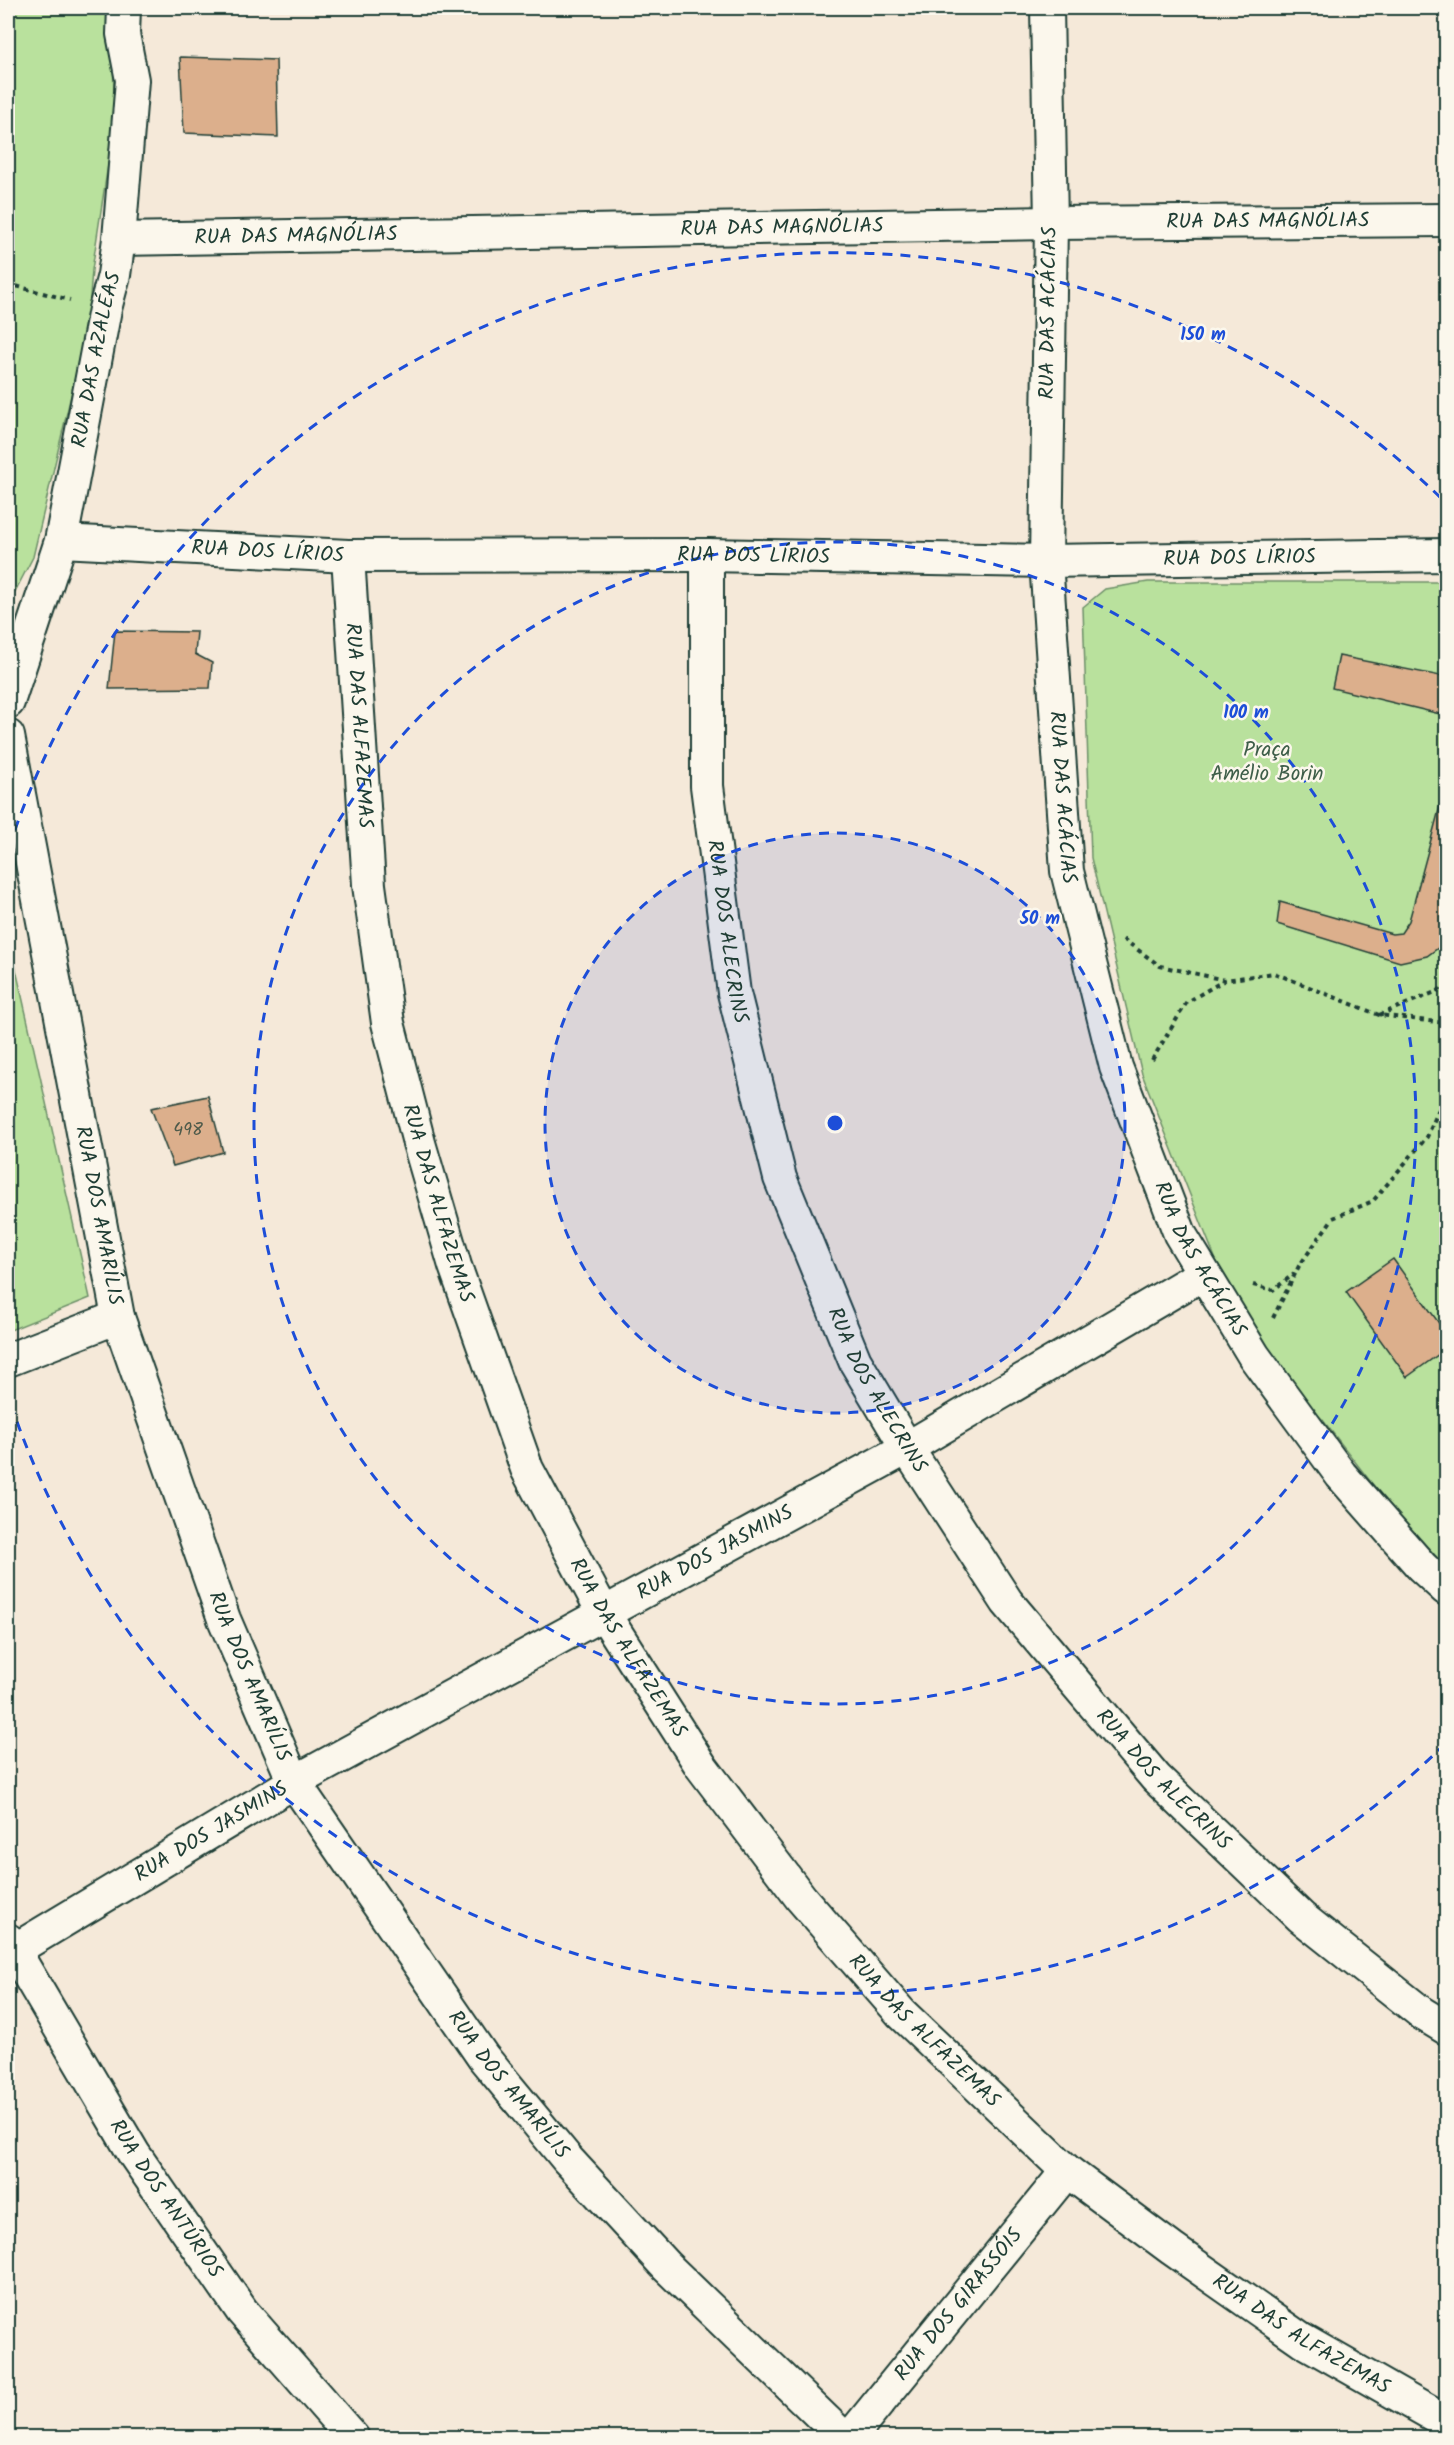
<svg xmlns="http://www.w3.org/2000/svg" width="1454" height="2445" font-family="Kalam,sans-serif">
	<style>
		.green { fill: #b9e19d; stroke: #6c8f68; stroke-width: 1.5 }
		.building { fill: #dcaf8c; stroke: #1f3d34; stroke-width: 1.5 }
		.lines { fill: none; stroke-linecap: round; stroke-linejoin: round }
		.minor-casing { stroke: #1f3d34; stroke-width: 36 }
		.path { stroke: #1f3d34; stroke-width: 4; stroke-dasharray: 4.5 4.5; stroke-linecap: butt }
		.minor { stroke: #fbf7ec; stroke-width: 32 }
		.ring { fill: none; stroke: #1d4ed8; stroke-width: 3; stroke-dasharray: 10 8 }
		.labels { text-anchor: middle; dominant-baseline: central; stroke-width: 5; stroke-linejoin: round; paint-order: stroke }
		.number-label { font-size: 18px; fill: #4e5a4a }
		.street-label { font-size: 21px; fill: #1f3d34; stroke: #fbf7ec }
		.park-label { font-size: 21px; fill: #3e5e49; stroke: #fbf7ec }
		.centre { fill: #1d4ed8; stroke: #fbf7ec; stroke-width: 3 }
		.ring-label { font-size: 18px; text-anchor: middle; font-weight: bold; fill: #1d4ed8; stroke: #fbf7ec; stroke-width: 5; stroke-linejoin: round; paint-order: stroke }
	</style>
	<rect width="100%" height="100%" fill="#f5e9d9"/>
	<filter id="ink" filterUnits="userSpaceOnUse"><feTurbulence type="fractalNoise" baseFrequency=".0167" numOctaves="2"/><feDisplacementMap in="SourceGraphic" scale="12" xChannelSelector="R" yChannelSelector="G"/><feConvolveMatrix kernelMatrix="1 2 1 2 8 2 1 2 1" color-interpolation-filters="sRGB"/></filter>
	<g filter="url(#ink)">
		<path class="green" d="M 8,8 L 113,8 L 114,125 L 92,270 L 88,323 L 33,557 L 8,605 Z
			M 1148,582 L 1446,582 L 1446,1567 L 1394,1512 L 1322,1419 L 1254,1356 L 1142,1074 L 1091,858 L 1083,607 L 1105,589 Z
			M 8,934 L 90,1298 L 8,1331 Z"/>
		<path class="building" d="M 180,57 L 276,60 L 278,137 L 184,133 Z
			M 115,631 L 197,632 L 195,654 L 212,663 L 210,688 L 109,689 Z
			M 1339,656 L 1446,677 L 1446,718 L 1440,714 L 1332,688 Z
			M 1446,784 L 1446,942 L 1427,956 L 1400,962 L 1277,924 L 1280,902 L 1392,934 L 1401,933 L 1409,921 Z
			M 208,1096 L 223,1152 L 173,1166 L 151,1108 Z
			M 1393,1259 L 1446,1333 L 1446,1349 L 1407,1377 L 1346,1292 Z"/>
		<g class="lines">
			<g class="minor-casing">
				<g id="minor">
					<path id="s1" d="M 1047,8 L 1051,223 L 1046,561 L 1067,871 L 1116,1067 L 1180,1234 L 1254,1356 L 1341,1475 L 1422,1567 L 1446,1589"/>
					<path id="s2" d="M 119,239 L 1051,223 L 1446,220"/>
					<path id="s3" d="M 61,541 L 348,556 L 707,555 L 1046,561 L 1446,555"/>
					<path id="s4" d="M 707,555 L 707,786 L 734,993 L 780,1178 L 855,1361 L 907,1448 L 1007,1602 L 1156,1778 L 1301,1917 L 1423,2014 L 1446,2028"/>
					<path id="s5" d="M 348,556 L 369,885 L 388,1023 L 419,1143 L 455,1266 L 527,1469 L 604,1614 L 701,1766 L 801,1898 L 901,2013 L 1067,2171 L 1172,2249 L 1302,2340 L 1446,2422"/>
					<path id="s6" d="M 8,702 L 61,541 L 105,309 L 114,275 L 119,239 L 132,80 L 123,34 L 124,8"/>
					<path id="s7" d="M 8,736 L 118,1317 L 224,1619 L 294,1782 L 483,2057 L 568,2160 L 666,2266 L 844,2438"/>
					<path d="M 8,1360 L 118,1317"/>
					<path id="s8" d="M 8,1940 L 134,2154 L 242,2311 L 353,2438"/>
					<path id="s9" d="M 8,1954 L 294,1782 L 907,1448 L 1203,1274"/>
					<path id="s10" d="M 850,2438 L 1067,2171"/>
				</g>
			</g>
			<path class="path" d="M 8,284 L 70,300
				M 1123,939 L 1160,966 L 1225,980
				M 1379,1015 L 1438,991 L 1446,985
				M 1152,1060 L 1187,1002 L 1225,980 L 1274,973 L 1379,1015 L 1445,1023 L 1446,1026
				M 1444,1100 L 1446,1112
				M 1253,1285 L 1273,1290 L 1294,1274
				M 1273,1318 L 1299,1266 L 1333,1218 L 1373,1201 L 1427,1137 L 1446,1093"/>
			<use href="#minor" class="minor"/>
		</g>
	</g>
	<circle cx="835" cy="1123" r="290" fill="#1d4ed8" fill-opacity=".12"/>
	<g class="ring">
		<circle cx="835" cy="1123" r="290"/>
		<circle cx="835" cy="1123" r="581"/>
		<path d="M1445 1744A871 871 0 0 1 9 1399M9 847A871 871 0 0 1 1445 502"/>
	</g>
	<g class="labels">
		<g class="number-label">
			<text x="188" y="1130">498</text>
		</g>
		<g class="street-label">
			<text stroke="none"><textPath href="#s2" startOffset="1149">RUA DAS MAGNÓLIAS</textPath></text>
			<text stroke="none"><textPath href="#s2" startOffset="663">RUA DAS MAGNÓLIAS</textPath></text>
			<text stroke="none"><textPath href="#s2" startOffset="177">RUA DAS MAGNÓLIAS</textPath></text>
			<text transform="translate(1049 313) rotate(-89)">RUA DAS ACÁCIAS</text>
			<text stroke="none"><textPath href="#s6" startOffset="354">RUA DAS AZALÉAS</textPath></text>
			<text stroke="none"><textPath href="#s3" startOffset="207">RUA DOS LÍRIOS</textPath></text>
			<text stroke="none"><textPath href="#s3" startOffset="693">RUA DOS LÍRIOS</textPath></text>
			<text stroke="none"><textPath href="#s3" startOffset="1179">RUA DOS LÍRIOS</textPath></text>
			<text stroke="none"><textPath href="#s5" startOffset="170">RUA DAS ALFAZEMAS</textPath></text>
			<text stroke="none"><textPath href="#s1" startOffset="790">RUA DAS ACÁCIAS</textPath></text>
			<text stroke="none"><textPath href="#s4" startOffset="378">RUA DOS ALECRINS</textPath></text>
			<text stroke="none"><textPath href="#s5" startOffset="656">RUA DAS ALFAZEMAS</textPath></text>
			<text stroke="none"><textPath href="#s7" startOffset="488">RUA DOS AMARÍLIS</textPath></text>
			<text stroke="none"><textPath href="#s1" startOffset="1276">RUA DAS ACÁCIAS</textPath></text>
			<text stroke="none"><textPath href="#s4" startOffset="864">RUA DOS ALECRINS</textPath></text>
			<text stroke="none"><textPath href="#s9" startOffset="813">RUA DOS JASMINS</textPath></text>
			<text stroke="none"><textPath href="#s5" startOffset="1142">RUA DAS ALFAZEMAS</textPath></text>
			<text stroke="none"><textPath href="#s7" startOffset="974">RUA DOS AMARÍLIS</textPath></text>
			<text stroke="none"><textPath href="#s4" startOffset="1350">RUA DOS ALECRINS</textPath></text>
			<text stroke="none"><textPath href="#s9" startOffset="237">RUA DOS JASMINS</textPath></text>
			<text stroke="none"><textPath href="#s5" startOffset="1628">RUA DAS ALFAZEMAS</textPath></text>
			<text stroke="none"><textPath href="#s7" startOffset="1460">RUA DOS AMARÍLIS</textPath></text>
			<text stroke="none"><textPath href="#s8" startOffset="303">RUA DOS ANTÚRIOS</textPath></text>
			<text stroke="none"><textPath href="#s10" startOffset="172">RUA DOS GIRASSÓIS</textPath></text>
			<text stroke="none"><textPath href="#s5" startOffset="2114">RUA DAS ALFAZEMAS</textPath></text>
		</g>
		<g class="park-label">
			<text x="1267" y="750">Praça<tspan x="1267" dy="24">Amélio Borin</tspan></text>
		</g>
	</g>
	<circle cx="835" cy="1123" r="9" class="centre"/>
	<g class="ring-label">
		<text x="1203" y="340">150 m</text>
		<text x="1246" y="718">100 m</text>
		<text x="1040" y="924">50 m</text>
	</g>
	<rect width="1454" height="2445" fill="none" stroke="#fbf7ec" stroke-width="30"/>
	<rect x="15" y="15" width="1424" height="2415" fill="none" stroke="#1f3d34" stroke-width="2" filter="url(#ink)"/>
</svg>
